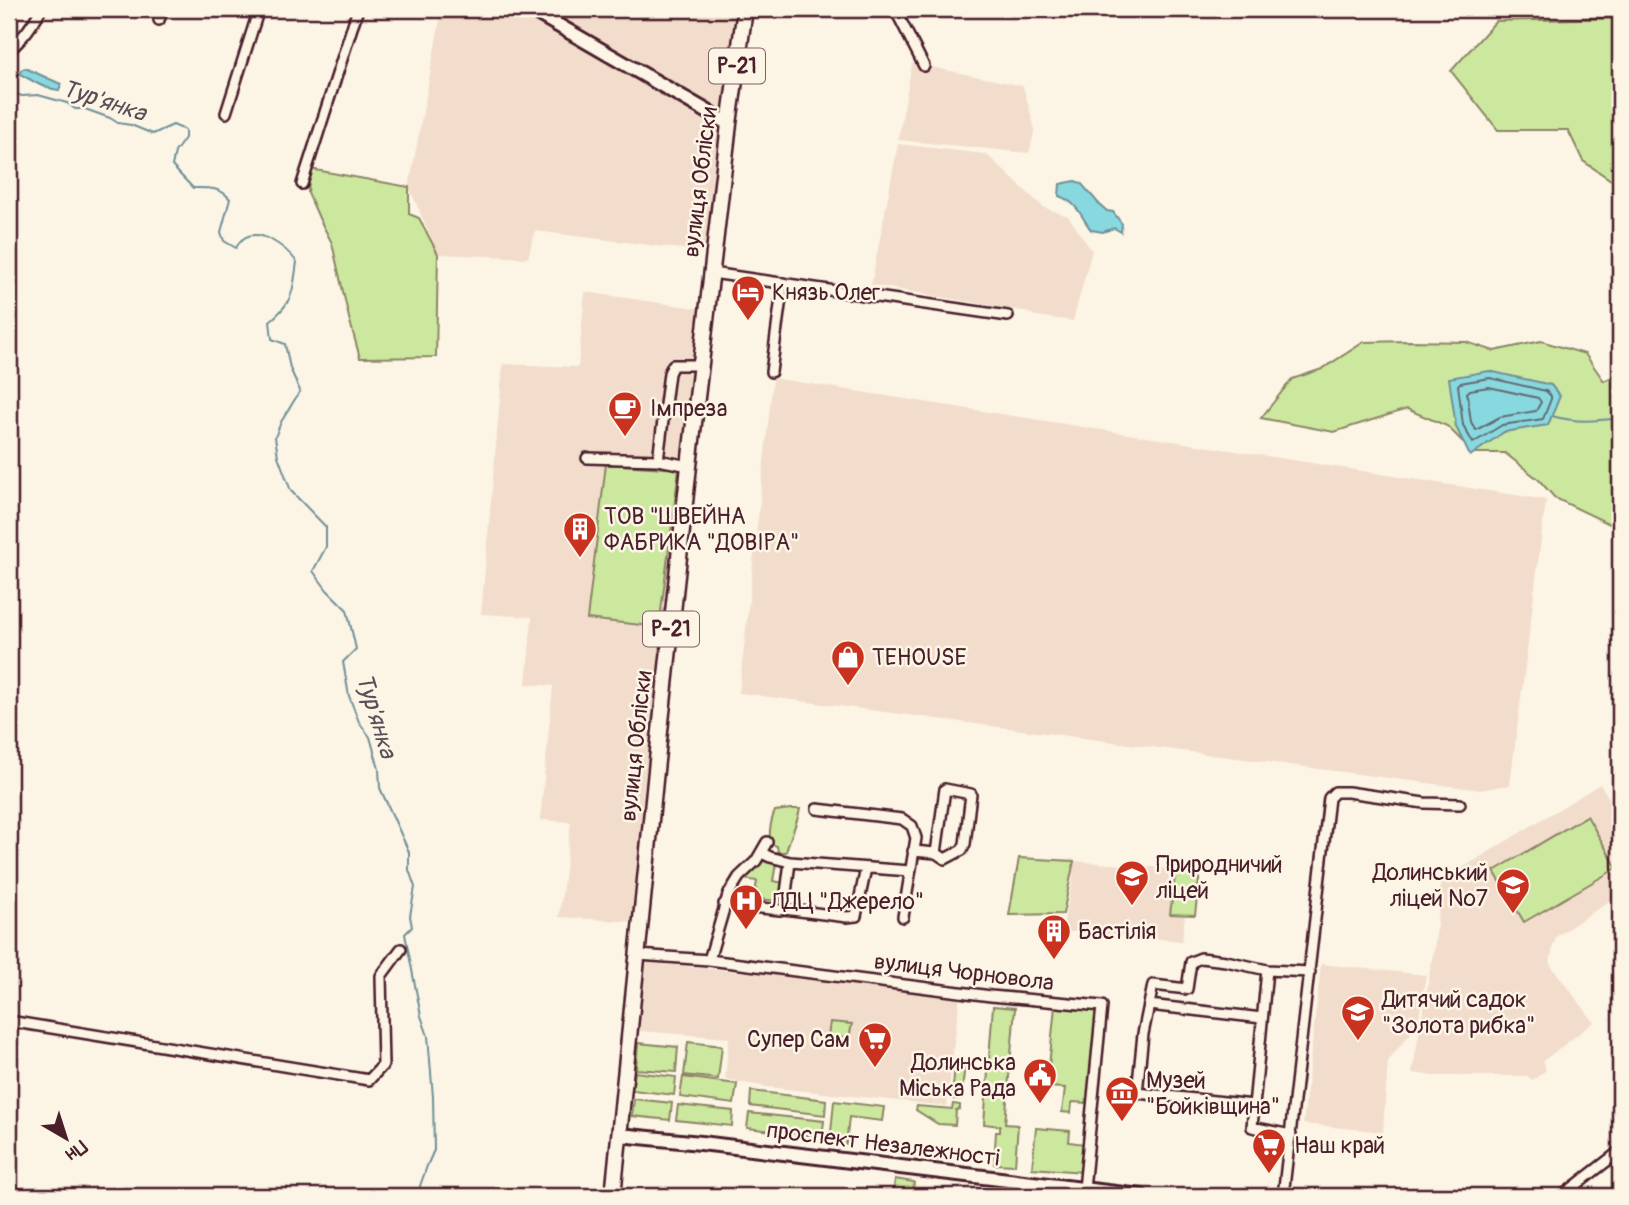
<svg xmlns="http://www.w3.org/2000/svg" width="1629" height="1205" font-family="Pangolin,sans-serif">
	<style>
		.built { fill: #f2ddcc }
		.green { fill: #cce89f; stroke: #8b8465; stroke-width: 2 }
		.water { fill: #88d9df; stroke: #6f8f97; stroke-width: 2 }
		.lines { fill: none; stroke-linecap: round; stroke-linejoin: round }
		.shore { stroke: #636973; stroke-width: 2 }
		.stream { stroke: #6f8f97; stroke-width: 2 }
		.street-casing { stroke: #4a1f2b; stroke-width: 14 }
		.secondary-casing { stroke: #4a1f2b; stroke-width: 18 }
		.primary-casing { stroke: #4a1f2b; stroke-width: 19 }
		.street { stroke: #fcf5e5; stroke-width: 9 }
		.secondary { stroke: #fcf5e5; stroke-width: 12 }
		.primary { stroke: #fcf5e5; stroke-width: 14 }
		.labels { text-anchor: middle; dominant-baseline: central; stroke-width: 5; stroke-linejoin: round; paint-order: stroke }
		.shield { fill: #fcf5e5; stroke: #7f5f63; stroke-width: 2 }
		.shield-label { font-size: 21px; font-weight: bold; fill: #4a1f2b }
		.street-label { font-size: 23px; fill: #4a1f2b; stroke: #fcf5e5 }
		.poi-label { font-size: 23px; fill: #4a1f2b; stroke: #fcf5e5; text-anchor: start }
		.water-label { font-size: 24px; font-style: italic; fill: #5a4e58; stroke: #fcf5e5 }
	</style>
	<rect width="100%" height="100%" fill="#fcf5e5"/>
	<filter id="ink" filterUnits="userSpaceOnUse"><feTurbulence type="fractalNoise" baseFrequency=".0143" numOctaves="2"/><feDisplacementMap in="SourceGraphic" scale="14" xChannelSelector="R" yChannelSelector="G"/><feConvolveMatrix kernelMatrix="1 2 1 2 8 2 1 2 1" color-interpolation-filters="sRGB"/></filter>
	<g filter="url(#ink)">
		<path class="built" d="M 442,9 L 743,9 L 705,252 L 535,231 L 528,258 L 438,254 L 409,187 Z
			M 912,63 L 1023,86 L 1035,129 L 1029,153 L 898,140 Z
			M 898,144 L 986,154 L 1043,207 L 1068,216 L 1092,251 L 1073,321 L 1036,316 L 1023,311 L 871,285 Z
			M 585,292 L 702,309 L 636,922 L 559,917 L 571,822 L 540,820 L 553,686 L 526,684 L 532,617 L 481,614 L 503,364 L 578,367 Z
			M 773,378 L 1546,500 L 1510,785 L 1480,790 L 739,693 Z
			M 1600,784 L 1620,815 L 1620,894 L 1557,936 L 1553,946 L 1550,964 L 1594,1022 L 1543,1061 L 1546,1070 L 1533,1080 L 1527,1076 L 1434,1076 L 1412,1073 L 1435,943 L 1441,881 Z
			M 1074,861 L 1202,871 L 1195,915 L 1185,915 L 1182,941 L 1062,931 L 1072,883 Z
			M 644,962 L 960,995 L 947,1106 L 766,1087 L 725,1079 L 729,1038 L 639,1031 Z
			M 1321,964 L 1426,975 L 1418,1024 L 1388,1061 L 1383,1132 L 1303,1124 Z"/>
		<path class="green" d="M 1620,18 L 1620,186 L 1583,161 L 1568,130 L 1498,130 L 1451,71 L 1496,21 Z
			M 310,169 L 409,187 L 409,214 L 419,218 L 438,254 L 436,357 L 360,358 L 349,318 L 332,243 L 319,218 L 308,193 Z
			M 1409,341 L 1466,342 L 1494,351 L 1541,341 L 1585,354 L 1604,381 L 1620,373 L 1620,529 L 1555,498 L 1539,480 L 1505,453 L 1474,453 L 1447,426 L 1407,409 L 1334,432 L 1261,418 L 1292,379 L 1322,369 L 1364,342 Z
			M 606,464 L 679,469 L 659,627 L 587,619 Z
			M 791,809 L 800,809 C 797,824 790,837 786,852 L 778,852 L 777,846 L 770,844 C 769,832 770,822 775,811 Z
			M 1587,816 L 1617,868 L 1524,922 L 1494,871 Z
			M 1019,858 L 1074,861 L 1063,914 L 1009,915 Z
			M 762,861 L 776,863 L 773,881 L 784,883 L 780,901 L 754,899 L 757,881 L 743,879 Z
			M 1176,869 L 1200,872 L 1195,915 L 1170,914 Z
			M 993,1006 L 1015,1008 L 1005,1124 L 1018,1125 L 1015,1165 L 994,1164 L 996,1132 L 1000,1132 L 1000,1126 L 984,1124 Z
			M 1055,1006 L 1098,1010 L 1089,1103 L 1072,1102 L 1071,1113 L 1062,1112 L 1065,1088 L 1047,1087 Z
			M 830,1022 L 852,1024 L 849,1038 L 828,1037 Z
			M 688,1042 L 722,1046 L 718,1079 L 684,1075 Z
			M 638,1043 L 678,1047 L 676,1072 L 636,1069 Z
			M 955,1063 L 965,1064 L 961,1099 L 952,1099 Z
			M 635,1072 L 676,1077 L 674,1095 L 632,1090 Z
			M 683,1077 L 737,1084 L 734,1104 L 680,1097 Z
			M 751,1091 L 826,1100 L 825,1115 L 750,1106 Z
			M 634,1099 L 672,1103 L 670,1120 L 632,1116 Z
			M 834,1101 L 884,1107 L 882,1121 L 849,1117 L 846,1145 L 830,1143 Z
			M 953,1104 L 960,1105 L 960,1109 L 956,1110 L 955,1125 L 938,1124 L 916,1110 L 917,1106 L 952,1109 Z
			M 678,1105 L 733,1111 L 732,1126 L 676,1120 Z
			M 749,1113 L 824,1121 L 822,1137 L 747,1128 Z
			M 1036,1128 L 1070,1131 L 1069,1142 L 1085,1144 L 1083,1172 L 1032,1168 Z
			M 895,1179 L 914,1182 L 912,1196 L 893,1196 Z"/>
		<path class="water" d="M 25,68 L 61,84 L 59,91 L 40,85 L 20,74 L 21,70 Z
			M 1075,181 L 1081,183 L 1099,204 L 1107,211 L 1113,212 L 1122,224 L 1121,232 L 1114,228 L 1103,232 L 1091,230 C 1080,215 1078,203 1059,196 L 1060,184 Z
			M 1489,371 L 1551,385 L 1560,396 L 1548,425 L 1504,432 L 1470,456 L 1456,427 L 1449,378 Z"/>
		<g class="lines">
			<path class="shore" d="M 1490,378 L 1546,391 L 1551,396 L 1551,399 L 1543,419 L 1502,425 L 1473,443 L 1463,425 L 1458,385 L 1460,383 Z
				M 1489,387 L 1538,398 L 1541,402 L 1536,411 L 1500,417 L 1476,430 L 1471,422 L 1467,393 L 1470,390 Z"/>
			<path class="stream" d="M 9,10 L 14,16 L 9,23
				M 9,64 L 9,66
				M 9,89 L 13,93 L 22,96 L 38,95 L 67,103 L 75,109 L 85,109 L 110,118 L 118,123 L 131,125 L 153,134 L 173,125 L 185,130 L 185,138 L 175,152 L 172,166 L 193,188 C 208,188 220,187 230,199 L 221,232 L 224,241 L 236,248 C 238,245 239,241 243,239 C 260,226 287,249 297,262 C 293,290 294,302 270,321 L 272,339 L 285,344 L 290,368 L 300,391 L 281,422 L 275,437 L 278,456 L 291,491 L 326,527 L 326,547 L 313,571 L 327,590 L 347,610 L 356,649 L 343,662 L 349,696 L 359,722 L 370,737 L 379,769 L 380,788 L 409,852 L 409,870 L 415,887 L 410,916 L 412,927 L 405,934 L 421,1016 L 428,1036 L 433,1097 L 434,1150 L 427,1166 L 420,1186 L 419,1196
				M 1552,416 C 1577,423 1595,421 1620,418"/>
			<g class="street-casing">
				<path id="street" d="M 893,9 L 899,17 L 924,66
					M 159,20 L 163,9
					M 9,51 C 22,39 33,25 41,9
					M 226,113 L 259,9
					M 302,184 L 358,9
					M 712,273 L 1008,316
					M 771,372 L 783,283
					M 587,458 L 658,460 L 689,466
					M 658,460 L 669,373 L 673,365 L 701,365
					M 817,809 L 902,819 L 912,826 L 916,838 L 903,917
					M 913,851 L 936,853 L 945,789 L 971,794 L 965,844 L 962,850 L 945,859 L 936,853
					M 762,853 L 770,857 L 790,862
					M 724,904 L 780,910 L 784,909 L 847,917 L 856,916 L 866,868
					M 784,909 L 790,862 L 910,871
					M 638,955 L 709,960 L 991,996 L 1102,1006 L 1084,1189
					M 709,960 L 728,895 L 739,877 L 756,861 L 767,842
					M 1149,1005 L 1262,1018
					M 9,1021 L 369,1080 L 383,1065 L 381,976 L 401,949
					M 1254,1105 L 1137,1093 L 1143,1034 L 1153,985 L 1187,989 L 1191,962 L 1201,958 L 1226,961 L 1267,970
					M 1291,1135 L 1252,1127 L 1267,970 L 1310,972
					M 1021,1196 L 1023,1182
					M 1283,1196 L 1329,798 L 1335,792 L 1348,792 L 1424,803 L 1460,804
					M 1562,1196 L 1620,1151"/>
			</g>
			<g class="secondary-casing">
				<path id="secondary" d="M 530,9 L 729,124
					M 619,1135 L 701,1143 L 1141,1196"/>
			</g>
			<g class="primary-casing">
				<path id="primary" d="M 613,1196 L 660,731 L 689,466 L 729,124 L 745,9"/>
			</g>
			<use href="#street" class="street"/>
			<use href="#secondary" class="secondary"/>
			<use href="#primary" class="primary"/>
		</g>
	</g>
	<defs>
		<g id="hotel-pin" transform="scale(1.75)"><path d="M0 17L-7.5 6A9.5 9.5 0 1 1 7.5 6Z" fill="#c8321e" stroke="#fcf5e5"/><path d="M-6-4.5h1.5V1H6V5H4.5V3h-9V5H-6ZM-4 0a1.8 1.8 0 1 1 3.6 0ZM.5 0V-2.5h3Q6-2.5 6 0Z" fill="#fff"/></g>
		<g id="cafe-pin" transform="scale(1.75)"><path d="M0 17L-7.5 6A9.5 9.5 0 1 1 7.5 6Z" fill="#c8321e" stroke="#fcf5e5"/><path d="M-5.5-4.5H6V0H3Q3 3.5 0 3.5H-2.5Q-5.5 3.5-5.5 0ZM3-3.2v2h1.7v-2ZM-6 4.5H4V6H-6Z" fill="#fff"/></g>
		<g id="building-pin" transform="scale(1.75)"><path d="M0 17L-7.5 6A9.5 9.5 0 1 1 7.5 6Z" fill="#c8321e" stroke="#fcf5e5"/><path d="M-4-6H4V6H1V3H-1V6H-4ZM-2.5-4.3h1.7v1.8h-1.7ZM.8-4.3h1.7v1.8H.8ZM-2.5-1h1.7V.8h-1.7ZM.8-1h1.7V.8H.8Z" fill="#fff"/></g>
		<g id="shop-pin" transform="scale(1.75)"><path d="M0 17L-7.5 6A9.5 9.5 0 1 1 7.5 6Z" fill="#c8321e" stroke="#fcf5e5"/><path d="M-5-2.5h2.3a2.7 3.5 0 0 1 5.4 0H5L5.5 6h-11ZM-1.5-2.5h3a1.5 2.3 0 0 0-3 0Z" fill="#fff"/></g>
		<g id="school-pin" transform="scale(1.75)"><path d="M0 17L-7.5 6A9.5 9.5 0 1 1 7.5 6Z" fill="#c8321e" stroke="#fcf5e5"/><path d="M0-5L7-2L0 1L-7-2ZM-4 1L0 2.5L4 1V4Q0 6-4 4Z" fill="#fff"/></g>
		<g id="hospital-pin" transform="scale(1.75)"><path d="M0 17L-7.5 6A9.5 9.5 0 1 1 7.5 6Z" fill="#c8321e" stroke="#fcf5e5"/><path d="M-5-5h3v3.5h4V-5h3V5h-3V1.5h-4V5h-3Z" fill="#fff"/></g>
		<g id="supermarket-pin" transform="scale(1.75)"><path d="M0 17L-7.5 6A9.5 9.5 0 1 1 7.5 6Z" fill="#c8321e" stroke="#fcf5e5"/><path d="M-6-5.5h2.5l.6 2H6L4.5 2H-2.5L-4.4-4H-6ZM-1.5 3.2a1.3 1.3 0 1 0 .1 0ZM3 3.2a1.3 1.3 0 1 0 .1 0Z" fill="#fff"/></g>
		<g id="civic-pin" transform="scale(1.75)"><path d="M0 17L-7.5 6A9.5 9.5 0 1 1 7.5 6Z" fill="#c8321e" stroke="#fcf5e5"/><path d="M-.6-6.5H3V-4.5H.6V-3L4-1V1h2V6H-6V1h2V-1L-.6-3ZM-1.2 2.5V6h2.4V2.5Z" fill="#fff"/></g>
		<g id="museum-pin" transform="scale(1.75)"><path d="M0 17L-7.5 6A9.5 9.5 0 1 1 7.5 6Z" fill="#c8321e" stroke="#fcf5e5"/><path d="M0-6L6-3V-2H-6V-3ZM-5-1h2V3h-2ZM-1-1h2V3h-2ZM3-1h2V3H3ZM-6 4H6V6H-6Z" fill="#fff"/></g>
	</defs>
	<g fill-rule="evenodd">
		<use href="#hotel-pin" x="748" y="292"/>
		<use href="#cafe-pin" x="625" y="408"/>
		<use href="#building-pin" x="580" y="529"/>
		<use href="#shop-pin" x="848" y="657"/>
		<use href="#school-pin" x="1132" y="877"/>
		<use href="#school-pin" x="1513" y="885"/>
		<use href="#hospital-pin" x="746" y="901"/>
		<use href="#building-pin" x="1054" y="931"/>
		<use href="#school-pin" x="1358" y="1012"/>
		<use href="#supermarket-pin" x="875" y="1039"/>
		<use href="#civic-pin" x="1040" y="1075"/>
		<use href="#museum-pin" x="1122" y="1093"/>
		<use href="#supermarket-pin" x="1269" y="1145"/>
	</g>
	<g class="labels">
		<g class="shield">
			<rect x="709" y="48.5" width="56" height="35" rx="5"/>
			<rect x="643" y="611.5" width="56" height="35" rx="5"/>
		</g>
		<g class="shield-label">
			<text x="737" y="66">Р-21</text>
			<text x="671" y="629">Р-21</text>
		</g>
		<g class="street-label">
			<text transform="translate(700 182) rotate(-83)">вулиця Обліски</text>
			<text transform="translate(636 746) rotate(-84)">вулиця Обліски</text>
			<text transform="translate(964 972) rotate(7)">вулиця Чорновола</text>
			<text transform="translate(883 1144) rotate(7)">проспект Незалежності</text>
		</g>
		<g class="poi-label">
			<text x="772" y="292">Князь Олег</text>
			<text x="650" y="408">Імпреза</text>
			<text x="604" y="516">ТОВ "ШВЕЙНА<tspan x="604" dy="26">ФАБРИКА "ДОВІРА"</tspan></text>
			<text x="872" y="657">TEHOUSE</text>
			<text x="1156" y="864">Природничий<tspan x="1156" dy="26">ліцей</tspan></text>
			<text x="1488" y="872" text-anchor="end">Долинський<tspan x="1488" dy="26">ліцей №7</tspan></text>
			<text x="770" y="901">ЛДЦ "Джерело"</text>
			<text x="1078" y="931">Бастілія</text>
			<text x="1382" y="999">Дитячий садок<tspan x="1382" dy="26">"Золота рибка"</tspan></text>
			<text x="850" y="1039" text-anchor="end">Супер Сам</text>
			<text x="1016" y="1062" text-anchor="end">Долинська<tspan x="1016" dy="26">Міська Рада</tspan></text>
			<text x="1146" y="1080">Музей<tspan x="1146" dy="26">"Бойківщина"</tspan></text>
			<text x="1294" y="1145">Наш край</text>
		</g>
		<g class="water-label">
			<text transform="translate(104 101) rotate(18)">Тур'янка</text>
			<text transform="translate(376 716) rotate(73)">Тур'янка</text>
		</g>
	</g>
	<rect width="1629" height="1205" fill="none" stroke="#fcf5e5" stroke-width="35"/>
	<rect x="18" y="18" width="1594" height="1170" fill="none" stroke="#4a1f2b" stroke-width="2.5" filter="url(#ink)"/>
	<g transform="translate(66 1138) rotate(141)" stroke="#fcf5e5" stroke-width="5" paint-order="stroke">
	<path d="M0-5L12 26L0 18L-12 26Z" fill="#4a1f2b"/>
	<text y="-10" font-size="19" font-weight="bold" text-anchor="middle" fill="#4a1f2b">Пн</text>
	</g>
</svg>
